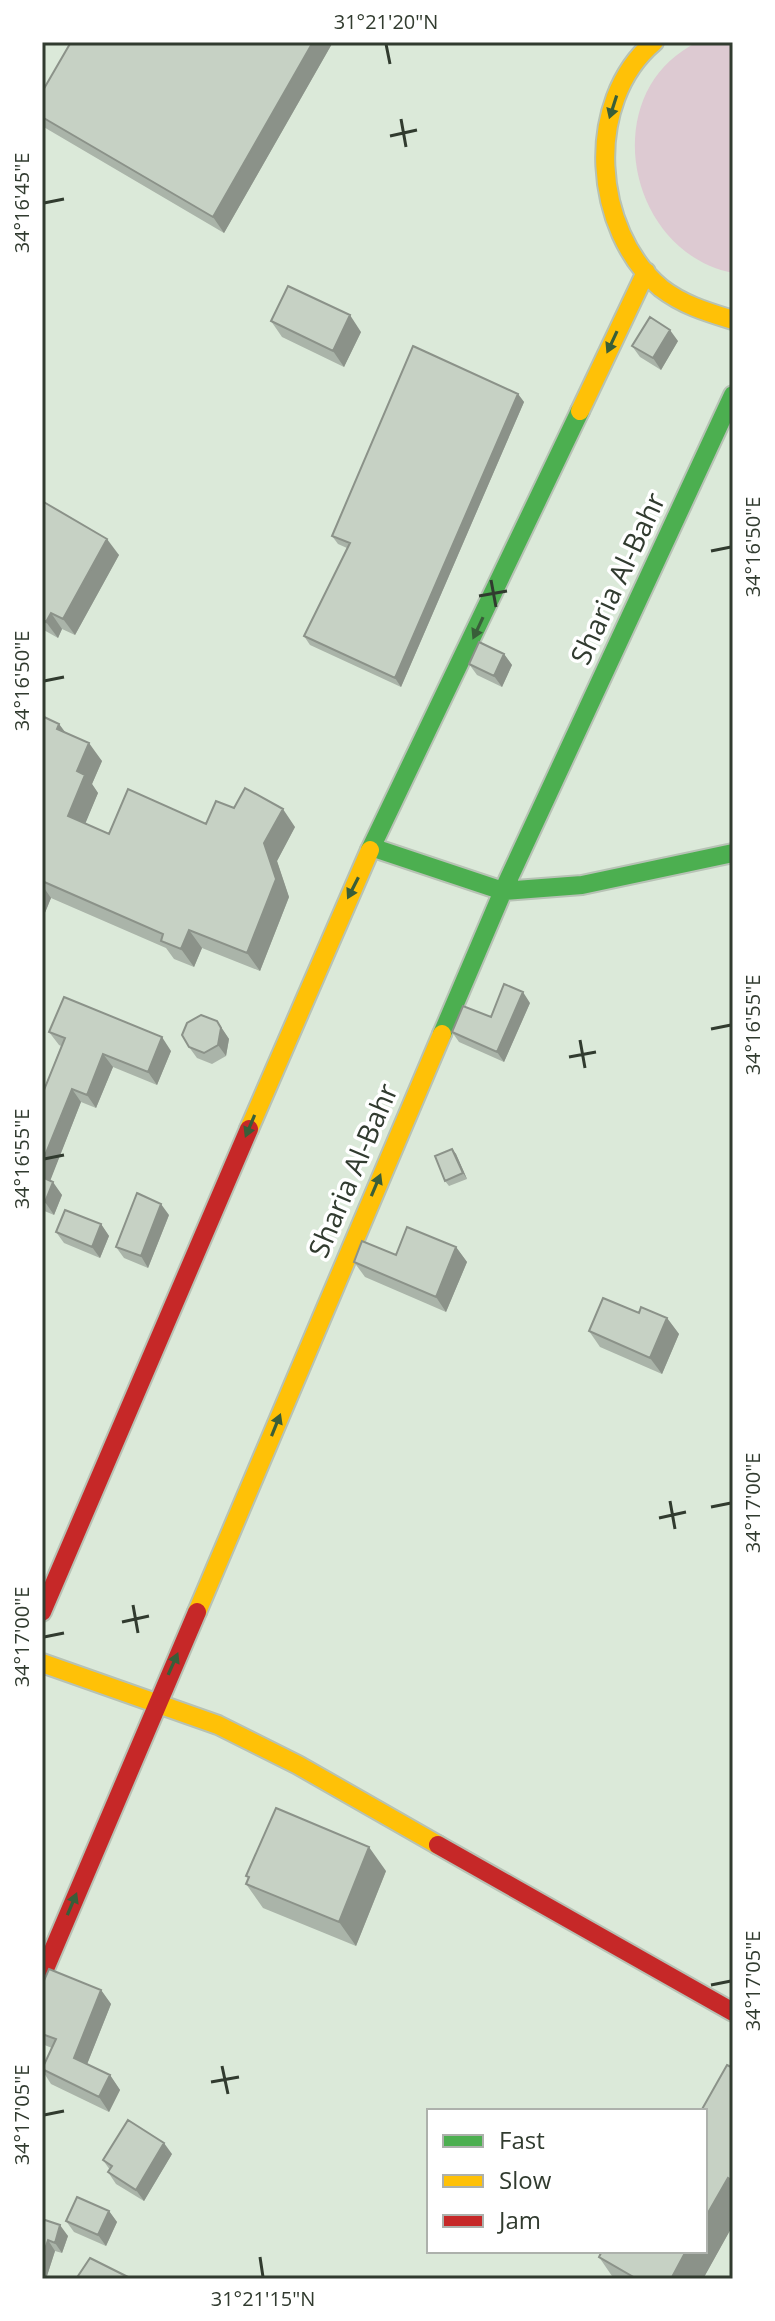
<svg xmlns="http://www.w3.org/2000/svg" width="775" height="2321" font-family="'Open Sans',sans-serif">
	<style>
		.green { fill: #ddcad2 }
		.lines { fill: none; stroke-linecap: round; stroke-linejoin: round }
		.fast-casing { stroke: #b7c2b5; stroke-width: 22 }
		.slow-casing { stroke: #b7c2b5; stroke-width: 22 }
		.jam-casing { stroke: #b7c2b5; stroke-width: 22 }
		.fast { stroke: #4caf50; stroke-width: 18 }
		.slow { stroke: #ffc107; stroke-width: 18 }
		.jam { stroke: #c62828; stroke-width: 18 }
		.wall { fill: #aab4a9 }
		.shaded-wall { fill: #8b9289 }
		.building { fill: #c6d1c4; stroke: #8b9289; stroke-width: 2 }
		.oneway { fill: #395e39 }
		.ticks { fill: none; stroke: #313b2f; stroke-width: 3 }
		.labels { text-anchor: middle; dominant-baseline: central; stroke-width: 7; stroke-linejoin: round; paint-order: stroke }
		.street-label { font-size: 28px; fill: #313b2f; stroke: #fff }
		.neatline { fill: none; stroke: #313b2f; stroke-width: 3 }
		.ticks-label { font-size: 20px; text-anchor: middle; fill: #313b2f }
	</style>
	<rect width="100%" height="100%" fill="#dbe9d9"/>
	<path class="green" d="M 698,42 L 733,42 L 733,273 C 626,252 595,91 698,42 Z"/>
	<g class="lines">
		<g class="fast-casing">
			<path id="fast" d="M 374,848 L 503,891 L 582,885 L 733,853
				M 370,850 L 580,411
				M 442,1034 L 503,891 L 733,395"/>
		</g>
		<g class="slow-casing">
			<path id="slow" d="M 654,42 C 583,102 593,231 661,288 C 683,305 707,312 733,320
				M 580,411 L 646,272
				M 249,1129 L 370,850
				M 197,1612 L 442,1034
				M 42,1663 L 218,1725 L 298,1765 L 438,1845"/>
		</g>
		<g class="jam-casing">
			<path id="jam" d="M 42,1612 L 249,1129
				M 438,1845 L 733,2012
				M 42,1976 L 197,1612"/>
		</g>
		<use href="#fast" class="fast"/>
		<use href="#slow" class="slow"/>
		<use href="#jam" class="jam"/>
	</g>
	<path class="wall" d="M 333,42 L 224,233 L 42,126 L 42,92 Z
		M 271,321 L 361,332 L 344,367 L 282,337 Z
		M 678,341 L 661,370 L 640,357 L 632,346 Z
		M 518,394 L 524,402 L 401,687 L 310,645 L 304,636 L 347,548 L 338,544 L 332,536 Z
		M 42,501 L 119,555 L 75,635 L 62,629 L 58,638 L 42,629 Z
		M 504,654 L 512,665 L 502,687 L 477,675 L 469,664 Z
		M 42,716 L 59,724 L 66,733 L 102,761 L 92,784 L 98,793 L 85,823 L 109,834 L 206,824 L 234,808 L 295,827 L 277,861 L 289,897 L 260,971 L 202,948 L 194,967 L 174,959 L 166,948 L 51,898 L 42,920 Z
		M 530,1003 L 504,1062 L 459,1042 L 452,1032 Z
		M 217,1021 L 229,1039 L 226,1056 L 212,1064 L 197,1058 L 189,1047 Z
		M 49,1032 L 171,1051 L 157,1085 L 113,1067 L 96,1108 L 81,1102 L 50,1180 L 62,1195 L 54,1215 L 42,1210 L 42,1095 L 61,1046 L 59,1045 Z
		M 452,1149 L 456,1154 L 467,1179 L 449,1186 L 445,1181 Z
		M 169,1215 L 148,1268 L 124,1258 L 116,1247 Z
		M 101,1224 L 109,1236 L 100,1258 L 64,1243 L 56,1232 Z
		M 456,1247 L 467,1262 L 446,1312 L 365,1277 L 354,1262 Z
		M 667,1318 L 679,1334 L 662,1374 L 600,1347 L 589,1331 Z
		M 386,1871 L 356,1946 L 263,1908 L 246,1884 L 249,1879 L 246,1876 Z
		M 42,1985 L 101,1990 L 111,2004 L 87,2064 L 110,2075 L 120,2090 L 109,2112 L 51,2084 L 42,2070 L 42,2067 L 52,2048 L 42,2044 Z
		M 733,2068 L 733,2225 L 703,2279 L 614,2279 L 599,2257 L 705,2251 Z
		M 172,2154 L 144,2201 L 116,2184 L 108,2172 L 110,2170 L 103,2160 Z
		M 109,2211 L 117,2222 L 106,2246 L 74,2232 L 66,2221 Z
		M 42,2219 L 68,2236 L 62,2253 L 55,2251 L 46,2279 Z"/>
	<path class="shaded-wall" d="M 313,42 L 333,42 L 224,233 L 213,217 Z
		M 350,315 L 361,332 L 344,367 L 333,351 Z
		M 670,330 L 678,341 L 661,370 L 653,358 Z
		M 518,394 L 524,402 L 401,687 L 395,678 Z
		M 107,539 L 119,555 L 75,635 L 63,619 Z
		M 51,613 L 62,629 L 58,638 L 46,622 Z
		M 504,654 L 512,665 L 502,687 L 494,676 Z
		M 59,724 L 72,742 L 57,729 Z
		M 89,743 L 102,761 L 92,784 L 98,793 L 81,834 L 68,816 L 77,771 Z
		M 283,809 L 295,827 L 277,861 L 289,897 L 260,971 L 247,953 L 264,843 Z
		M 42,885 L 51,898 L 42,920 Z
		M 189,930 L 202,948 L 194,967 L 181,949 Z
		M 523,992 L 530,1003 L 504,1062 L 497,1052 Z
		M 217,1021 L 229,1039 L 226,1056 L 218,1045 Z
		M 162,1037 L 171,1051 L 157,1085 L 148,1072 Z
		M 103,1054 L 113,1067 L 96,1108 L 87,1095 Z
		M 72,1089 L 81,1102 L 47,1189 L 42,1182 L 42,1163 Z
		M 452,1149 L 456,1154 L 467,1179 L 463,1173 Z
		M 53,1182 L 62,1195 L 54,1215 L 45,1202 Z
		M 161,1204 L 169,1215 L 148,1268 L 141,1256 Z
		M 101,1224 L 109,1236 L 100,1258 L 92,1247 Z
		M 456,1247 L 467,1262 L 446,1312 L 436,1297 Z
		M 667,1318 L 679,1334 L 662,1374 L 650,1358 Z
		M 369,1847 L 386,1871 L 356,1946 L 339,1922 Z
		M 101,1990 L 111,2004 L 84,2072 L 74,2058 Z
		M 110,2075 L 120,2090 L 109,2112 L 99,2097 Z
		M 164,2143 L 172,2154 L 144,2201 L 136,2190 Z
		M 728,2178 L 733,2185 L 733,2225 L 703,2279 L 671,2279 L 686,2251 L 705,2251 L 705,2218 Z
		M 109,2211 L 117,2222 L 106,2246 L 98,2235 Z
		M 60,2225 L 68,2236 L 62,2253 L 55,2243 Z
		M 48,2240 L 55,2251 L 46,2279 L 42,2279 L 42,2258 Z"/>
	<path class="building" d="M 71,42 L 313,42 L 213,217 L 42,117 L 42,92 Z
		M 288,286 L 350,315 L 333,351 L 271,321 Z
		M 650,317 L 670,330 L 653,358 L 632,346 Z
		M 413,346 L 518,394 L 395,678 L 304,636 L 350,543 L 332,536 Z
		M 42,501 L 107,539 L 63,619 L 51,613 L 46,622 L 42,619 Z
		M 479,642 L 504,654 L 494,676 L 469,664 Z
		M 42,716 L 59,724 L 57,729 L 89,743 L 77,771 L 85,775 L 68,816 L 109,834 L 128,789 L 206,824 L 216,801 L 234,808 L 245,788 L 283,809 L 264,843 L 276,879 L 247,953 L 189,930 L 181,949 L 161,941 L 163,934 L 42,881 Z
		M 504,984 L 523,992 L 497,1052 L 452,1032 L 463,1006 L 491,1017 Z
		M 64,997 L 162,1037 L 148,1072 L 103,1054 L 87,1095 L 72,1089 L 42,1163 L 42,1095 L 65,1038 L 49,1032 Z
		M 201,1015 L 217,1021 L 221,1028 L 218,1045 L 204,1053 L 189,1047 L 182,1035 L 187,1023 Z
		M 452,1149 L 463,1173 L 445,1181 L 435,1156 Z
		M 42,1177 L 53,1182 L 45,1202 L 42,1201 Z
		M 137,1193 L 161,1204 L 141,1256 L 116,1247 Z
		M 65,1210 L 101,1224 L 92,1247 L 56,1232 Z
		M 407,1227 L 456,1247 L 436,1297 L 354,1262 L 362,1241 L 396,1255 Z
		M 603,1298 L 639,1313 L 641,1307 L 667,1318 L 650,1358 L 589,1331 Z
		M 276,1808 L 369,1847 L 339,1922 L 246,1884 L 249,1877 L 246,1876 Z
		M 49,1969 L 101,1990 L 74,2058 L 110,2075 L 99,2097 L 42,2069 L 56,2039 L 42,2034 L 42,1985 Z
		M 727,2065 L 733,2068 L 733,2181 L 728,2178 L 705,2218 L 705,2111 L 701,2111 Z
		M 128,2120 L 164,2143 L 136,2190 L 108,2172 L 112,2166 L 103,2160 Z
		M 77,2197 L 109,2211 L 98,2235 L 66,2221 Z
		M 42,2219 L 60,2225 L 55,2243 L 48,2240 L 42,2258 Z
		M 602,2251 L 686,2251 L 671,2279 L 637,2279 L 599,2257 Z
		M 90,2258 L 132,2279 L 76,2279 Z"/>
	<defs><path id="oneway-solid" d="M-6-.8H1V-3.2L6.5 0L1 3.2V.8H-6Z" transform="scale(2)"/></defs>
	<g class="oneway">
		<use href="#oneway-solid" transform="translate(613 107) rotate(108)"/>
		<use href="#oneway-solid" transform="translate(612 342) rotate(115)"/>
		<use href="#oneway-solid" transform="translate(478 628) rotate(115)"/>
		<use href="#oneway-solid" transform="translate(353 888) rotate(117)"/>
		<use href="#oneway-solid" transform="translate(250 1126) rotate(113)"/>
		<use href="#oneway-solid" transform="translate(376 1185) rotate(-67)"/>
		<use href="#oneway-solid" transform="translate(276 1425) rotate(-68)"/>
		<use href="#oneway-solid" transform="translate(173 1664) rotate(-66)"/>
		<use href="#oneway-solid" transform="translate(72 1904) rotate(-67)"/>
	</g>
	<path class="ticks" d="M 386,44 L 390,64M 401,119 L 406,147M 390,136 L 417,130M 44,203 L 64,199M 711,551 L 731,547M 491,580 L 496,607M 479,596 L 507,591M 44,681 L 64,677M 711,1029 L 731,1025M 580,1040 L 585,1068M 569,1057 L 596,1052M 44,1159 L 64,1155M 670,1501 L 675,1529M 711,1507 L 731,1503M 659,1518 L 686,1512M 133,1605 L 138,1633M 122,1622 L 149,1616M 44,1637 L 64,1633M 711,1985 L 731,1981M 222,2066 L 228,2094M 211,2082 L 239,2077M 44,2115 L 64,2111M 260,2257 L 263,2277"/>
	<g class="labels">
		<g class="street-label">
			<text transform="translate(617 578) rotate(-65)">Sharia Al-Bahr</text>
			<text transform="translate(352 1170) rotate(-67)">Sharia Al-Bahr</text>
		</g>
	</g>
	<rect width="775" height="2321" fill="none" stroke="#ffffff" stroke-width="88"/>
	<rect x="427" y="2109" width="280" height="144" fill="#ffffff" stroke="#adb1ac" stroke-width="2"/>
	<rect x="443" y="2135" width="40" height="12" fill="#4caf50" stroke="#adb1ac" stroke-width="2"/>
	<text x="499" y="2149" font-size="24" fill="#313b2f">Fast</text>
	<rect x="443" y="2175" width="40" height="12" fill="#ffc107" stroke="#adb1ac" stroke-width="2"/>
	<text x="499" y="2189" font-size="24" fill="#313b2f">Slow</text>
	<rect x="443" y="2215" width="40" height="12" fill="#c62828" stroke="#adb1ac" stroke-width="2"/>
	<text x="499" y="2229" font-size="24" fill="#313b2f">Jam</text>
	<rect x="44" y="44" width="687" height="2233" class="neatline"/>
	<g class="ticks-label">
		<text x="386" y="29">31°21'20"N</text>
		<text transform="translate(22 203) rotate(-90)" y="7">34°16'45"E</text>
		<text transform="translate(753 547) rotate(-90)" y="7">34°16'50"E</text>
		<text transform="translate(22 681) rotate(-90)" y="7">34°16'50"E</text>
		<text transform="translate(753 1025) rotate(-90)" y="7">34°16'55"E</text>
		<text transform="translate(22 1159) rotate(-90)" y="7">34°16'55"E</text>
		<text transform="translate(753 1503) rotate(-90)" y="7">34°17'00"E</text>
		<text transform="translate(22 1637) rotate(-90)" y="7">34°17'00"E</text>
		<text transform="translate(753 1981) rotate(-90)" y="7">34°17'05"E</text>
		<text transform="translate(22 2115) rotate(-90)" y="7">34°17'05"E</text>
		<text x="263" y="2306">31°21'15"N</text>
	</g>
</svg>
